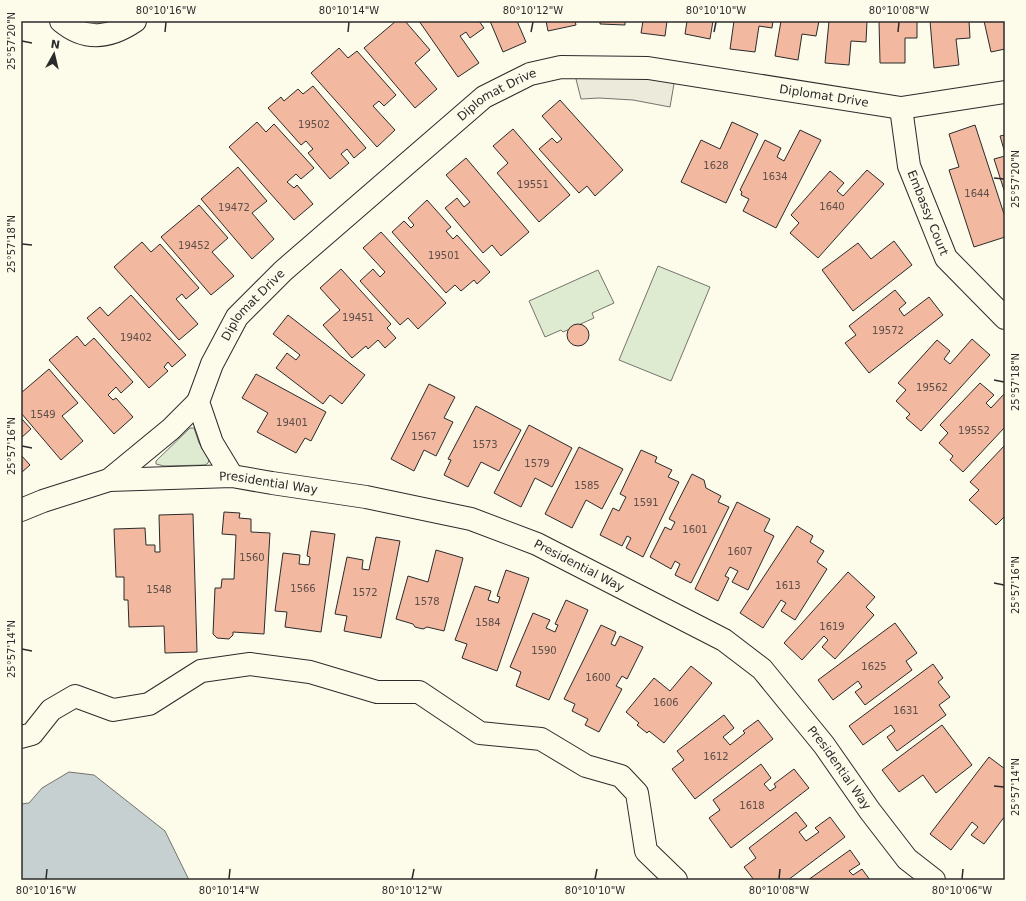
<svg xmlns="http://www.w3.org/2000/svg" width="1026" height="901" font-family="'DejaVu Sans',sans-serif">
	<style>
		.green { fill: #deebd1; stroke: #74746e }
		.parking { fill: #eceadb; stroke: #74746e }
		.water { fill: #c7d0d0; stroke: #74746e }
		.building { fill: #f2b8a0; stroke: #2b2b2b }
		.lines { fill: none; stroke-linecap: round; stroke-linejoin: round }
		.minor-casing { stroke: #2b2b2b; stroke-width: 24 }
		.minor { stroke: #fdfbea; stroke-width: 22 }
		.ticks { fill: none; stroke: #2b2b2b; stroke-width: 1.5 }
		.labels { text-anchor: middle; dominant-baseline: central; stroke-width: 3; stroke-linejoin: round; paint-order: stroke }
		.number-label { font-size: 10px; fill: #5d4e48 }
		.street-label { font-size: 12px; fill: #2b2b2b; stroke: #fdfbea }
		.neatline { fill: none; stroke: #2b2b2b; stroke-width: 1.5 }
		.ticks-label { font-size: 10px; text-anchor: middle; fill: #2b2b2b }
	</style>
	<rect width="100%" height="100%" fill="#fdfbea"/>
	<path class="green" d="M 658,266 L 710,287 L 671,381 L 619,360 Z
		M 598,270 L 614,303 L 592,313 L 594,318 L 563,332 L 561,330 L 545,337 L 529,301 Z
		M 190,428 L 194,428 L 199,443 L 209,460 L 208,463 L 205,465 L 164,466 L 156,464 L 156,461 Z"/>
	<path class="parking" d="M 573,67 L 676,72 L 670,107 L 633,100 L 599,98 L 581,99 Z"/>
	<path class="water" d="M 69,772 L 94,775 L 165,831 L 189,880 L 21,880 L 21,804 L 29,803 L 42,788 Z"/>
	<path class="building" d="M 396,21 L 405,21 L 430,50 L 415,63 L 437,89 L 415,108 L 364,48 Z
		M 419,21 L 479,21 L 484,28 L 470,38 L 466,32 L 460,36 L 479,63 L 458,77 Z
		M 490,21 L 517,21 L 526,42 L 503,52 Z
		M 546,21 L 575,21 L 576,25 L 548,31 Z
		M 600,21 L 625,21 L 625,25 L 600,24 Z
		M 643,21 L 667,21 L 665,36 L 641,33 Z
		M 687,21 L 713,21 L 710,39 L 685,34 Z
		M 734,21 L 773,21 L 772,28 L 759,26 L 755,52 L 730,49 Z
		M 781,21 L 819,21 L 816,36 L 802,34 L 798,60 L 775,56 Z
		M 829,21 L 867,21 L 866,42 L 851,41 L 849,65 L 825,63 Z
		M 879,21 L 917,21 L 917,38 L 905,38 L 905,63 L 880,63 Z
		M 930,21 L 969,21 L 970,38 L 956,39 L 959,65 L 934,68 Z
		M 984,21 L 1005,21 L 1005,49 L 991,52 Z
		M 339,48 L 348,58 L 357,51 L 396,95 L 384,106 L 379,101 L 373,106 L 395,130 L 377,147 L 311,73 Z
		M 313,86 L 366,148 L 354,158 L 347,149 L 341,154 L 349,163 L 330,179 L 308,153 L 313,149 L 306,141 L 301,145 L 268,108 L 281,97 L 284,101 L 298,89 L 303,94 Z
		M 560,100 L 623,170 L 595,196 L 587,186 L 579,193 L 539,149 L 552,138 L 557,143 L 562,139 L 542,116 Z
		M 257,122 L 266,132 L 274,124 L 314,168 L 301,179 L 296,174 L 287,182 L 294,188 L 297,185 L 313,204 L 294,220 L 229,147 Z
		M 732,122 L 758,134 L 726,203 L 681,182 L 701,140 L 720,149 Z
		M 975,125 L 1005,217 L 1005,237 L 974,247 L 949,170 L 959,167 L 949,134 Z
		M 513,129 L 570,195 L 539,222 L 497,173 L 508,163 L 493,146 Z
		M 800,130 L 821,140 L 776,228 L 743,211 L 749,199 L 741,195 L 742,192 L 740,190 L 765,140 L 781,148 L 777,157 L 784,161 Z
		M 1005,135 L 1005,153 L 1000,136 Z
		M 1005,156 L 1005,193 L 994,159 Z
		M 466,158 L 529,232 L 501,256 L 492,245 L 483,253 L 445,208 L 457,198 L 464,207 L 470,202 L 446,175 Z
		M 238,167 L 267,201 L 252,213 L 274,239 L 252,259 L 201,199 Z
		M 867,170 L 884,184 L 818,258 L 790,233 L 799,223 L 791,215 L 830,171 L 844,183 L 837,191 L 843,196 Z
		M 427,200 L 451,227 L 446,231 L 453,239 L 457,235 L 490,272 L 477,284 L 474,280 L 461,291 L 455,285 L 446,293 L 392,232 L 404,221 L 411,228 L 414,225 L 408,218 Z
		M 199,205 L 228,238 L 212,252 L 234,276 L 211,295 L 161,237 Z
		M 381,232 L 446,303 L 418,329 L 408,318 L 400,325 L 360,281 L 373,269 L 380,277 L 385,272 L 363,248 Z
		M 894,241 L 912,265 L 853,311 L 822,270 L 858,243 L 871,259 Z
		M 142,242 L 151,252 L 160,244 L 199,288 L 186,299 L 182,294 L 176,299 L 198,324 L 179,340 L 114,267 Z
		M 341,269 L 391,324 L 387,328 L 396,338 L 385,348 L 378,340 L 368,349 L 366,346 L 352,358 L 323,325 L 340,310 L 320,288 Z
		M 895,290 L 906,303 L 899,309 L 904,316 L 929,297 L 943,315 L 869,373 L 845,343 L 856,335 L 849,326 Z
		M 131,295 L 186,355 L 172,367 L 168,362 L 164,367 L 168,371 L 149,388 L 87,318 L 100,307 L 108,316 Z
		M 288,315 L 365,375 L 342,404 L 330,395 L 323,404 L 276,368 L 287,353 L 296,360 L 300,355 L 273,334 Z
		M567 335a11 11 0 1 1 22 0a11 11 0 1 1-22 0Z
		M 77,336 L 85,346 L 94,338 L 133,382 L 121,393 L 116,387 L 108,395 L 113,400 L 116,398 L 133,417 L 114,434 L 49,360 Z
		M 972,339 L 990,355 L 921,431 L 906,418 L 910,414 L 896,401 L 906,390 L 898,383 L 937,340 L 950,351 L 944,359 L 950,364 Z
		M 49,369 L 78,403 L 62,416 L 83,441 L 61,460 L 21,413 L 21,393 Z
		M 256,374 L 326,412 L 311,441 L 305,438 L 296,453 L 257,432 L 268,413 L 242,398 Z
		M 980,383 L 994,395 L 986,403 L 991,408 L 1005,393 L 1005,427 L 963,472 L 950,460 L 953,456 L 939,443 L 948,433 L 940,425 Z
		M 429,384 L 455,397 L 444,418 L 453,422 L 436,456 L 424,450 L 414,471 L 391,459 Z
		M 476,406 L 521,430 L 499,471 L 481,462 L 468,487 L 444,475 L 451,460 L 448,459 Z
		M 21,418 L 31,429 L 21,438 Z
		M 529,425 L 572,448 L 552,487 L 535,478 L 521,507 L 494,493 Z
		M 1005,445 L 1005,516 L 996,525 L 969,500 L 979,490 L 970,482 Z
		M 579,447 L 623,469 L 602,509 L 586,500 L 572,528 L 545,514 Z
		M 641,450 L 657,457 L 655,462 L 672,470 L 668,477 L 679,482 L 643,557 L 626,548 L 631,538 L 627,536 L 622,546 L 600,535 L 613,508 L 619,511 L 626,497 L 620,494 Z
		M 21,455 L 30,465 L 21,473 Z
		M 692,474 L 704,480 L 706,488 L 721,496 L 718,502 L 729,507 L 691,583 L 675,575 L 680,564 L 675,561 L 671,569 L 650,557 L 665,527 L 671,530 L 675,522 L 669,519 Z
		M 737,502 L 770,519 L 764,531 L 774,536 L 748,590 L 732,582 L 738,571 L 730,567 L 725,576 L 729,578 L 718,601 L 695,589 Z
		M 224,512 L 240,513 L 239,518 L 251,519 L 251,532 L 270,533 L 264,634 L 233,632 L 233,635 L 229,639 L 217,638 L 213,634 L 215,588 L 221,588 L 222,579 L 234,579 L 236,535 L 222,534 Z
		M 193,514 L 197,652 L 165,653 L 164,626 L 129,627 L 128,600 L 124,600 L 124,577 L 116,577 L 114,529 L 145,528 L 146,545 L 155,545 L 155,552 L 160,552 L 159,515 Z
		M 797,526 L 813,536 L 810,542 L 824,551 L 817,562 L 827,569 L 795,620 L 781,611 L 786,603 L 781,600 L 763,628 L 740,613 Z
		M 311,531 L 335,534 L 321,632 L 285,627 L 287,612 L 275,611 L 283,553 L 300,555 L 299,564 L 309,565 L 310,557 L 307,556 Z
		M 376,537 L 400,541 L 381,638 L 344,631 L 347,616 L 335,614 L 347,557 L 363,560 L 362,569 L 369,570 Z
		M 436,550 L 463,558 L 444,631 L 427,627 L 423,629 L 415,627 L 413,624 L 396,619 L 408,576 L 428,582 Z
		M 506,570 L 529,578 L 497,671 L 462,658 L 467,644 L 455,640 L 475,586 L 491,591 L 488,600 L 498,603 L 500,597 L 497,596 Z
		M 848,572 L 875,597 L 866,607 L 874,615 L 835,659 L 822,647 L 828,640 L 824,636 L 802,660 L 784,643 Z
		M 566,600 L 588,610 L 549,700 L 516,686 L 521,672 L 510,667 L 533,613 L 550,620 L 546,628 L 555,632 L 558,625 L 555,624 Z
		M 895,623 L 917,653 L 906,661 L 912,670 L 865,705 L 855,692 L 862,687 L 858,681 L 833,700 L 818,680 Z
		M 601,625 L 616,632 L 611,644 L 615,646 L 620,636 L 643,647 L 627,679 L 622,676 L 616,686 L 622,689 L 599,732 L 585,725 L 588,719 L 572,711 L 575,704 L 564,699 Z
		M 933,664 L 943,678 L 938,682 L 950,697 L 939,705 L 946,715 L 897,751 L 887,737 L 895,731 L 891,725 L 863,745 L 849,726 Z
		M 691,666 L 712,683 L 664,743 L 649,731 L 647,733 L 637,725 L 639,723 L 626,712 L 654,678 L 670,691 Z
		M 724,715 L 734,728 L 723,737 L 730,745 L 745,733 L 743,731 L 758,720 L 773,739 L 695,799 L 672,769 L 684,760 L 677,751 Z
		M 942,725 L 972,765 L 936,793 L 923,775 L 899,792 L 882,770 Z
		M 989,757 L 1005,769 L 1005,816 L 984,844 L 971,835 L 978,827 L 972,822 L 951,850 L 930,834 Z
		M 761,764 L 771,778 L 764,784 L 770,791 L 776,787 L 774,784 L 794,769 L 809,788 L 731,848 L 709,818 L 720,810 L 713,800 Z
		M 796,812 L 807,826 L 799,832 L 806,841 L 819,832 L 815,828 L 830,817 L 845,837 L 788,880 L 754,880 L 744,867 L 756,858 L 749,848 Z
		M 850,850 L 860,864 L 849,871 L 853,875 L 862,869 L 870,880 L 808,880 Z"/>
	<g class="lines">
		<g class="minor-casing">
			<g id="minor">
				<path d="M 61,21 C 86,42 110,38 135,21"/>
				<path id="s1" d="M 901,108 L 909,166 L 946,258 L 1005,318"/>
				<path id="s2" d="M 232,476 L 212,443 L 198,402 L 212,364 L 237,317 L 283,271 L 484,97 L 530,74 L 561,67 L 648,68 L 901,108 L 1005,92"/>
				<path id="s3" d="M 109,480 L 232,476 L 272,483 L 366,497 L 471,519 L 537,544 L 724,640 L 762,669 L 824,745 L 870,811 L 907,859 L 934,880"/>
				<path d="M 21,510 L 43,501 L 109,480 L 171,429 L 198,402"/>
				<path d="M 21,737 L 32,734 L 51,710 L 75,696 L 113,710 L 149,704 L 201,671 L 250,664 L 310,672 L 377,692 L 419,692 L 480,733 L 541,739 L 586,766 L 621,776 L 637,793 L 646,851 L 676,880"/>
			</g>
		</g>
		<use href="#minor" class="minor"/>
	</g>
	<path class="ticks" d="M 165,32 L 166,22M 348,32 L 349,22M 531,32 L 533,22M 714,32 L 716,22M 898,32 L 899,22M 22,41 L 32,43M 994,178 L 1004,179M 22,244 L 32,245M 994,380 L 1004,382M 22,446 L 32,448M 994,583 L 1004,585M 22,649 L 32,651M 994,786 L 1004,787M 46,879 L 47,869M 229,879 L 230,869M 412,879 L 414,869M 595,879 L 597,869M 779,879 L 780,869M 962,879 L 963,869"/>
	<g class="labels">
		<g class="number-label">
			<text x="314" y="124">19502</text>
			<text x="716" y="165">1628</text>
			<text x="775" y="176">1634</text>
			<text x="533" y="184">19551</text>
			<text x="977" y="193">1644</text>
			<text x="832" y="206">1640</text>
			<text x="234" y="207">19472</text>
			<text x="194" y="245">19452</text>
			<text x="444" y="255">19501</text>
			<text x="358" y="317">19451</text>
			<text x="888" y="330">19572</text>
			<text x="136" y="337">19402</text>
			<text x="932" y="387">19562</text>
			<text x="43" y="414">1549</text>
			<text x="292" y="422">19401</text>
			<text x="974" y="430">19552</text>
			<text x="424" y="436">1567</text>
			<text x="485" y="444">1573</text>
			<text x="537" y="463">1579</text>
			<text x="587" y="485">1585</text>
			<text x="646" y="502">1591</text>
			<text x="695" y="529">1601</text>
			<text x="740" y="551">1607</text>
			<text x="252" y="557">1560</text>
			<text x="788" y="585">1613</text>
			<text x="303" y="588">1566</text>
			<text x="159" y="589">1548</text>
			<text x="365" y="592">1572</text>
			<text x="427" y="601">1578</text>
			<text x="488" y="622">1584</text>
			<text x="832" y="626">1619</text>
			<text x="544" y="650">1590</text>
			<text x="874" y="666">1625</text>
			<text x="598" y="677">1600</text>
			<text x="666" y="702">1606</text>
			<text x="906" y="710">1631</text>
			<text x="716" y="756">1612</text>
			<text x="752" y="805">1618</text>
		</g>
		<g class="street-label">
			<text stroke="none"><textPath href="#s2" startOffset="855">Diplomat Drive</textPath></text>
			<text stroke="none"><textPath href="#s2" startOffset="519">Diplomat Drive</textPath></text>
			<text stroke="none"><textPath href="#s1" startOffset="109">Embassy Court</textPath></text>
			<text stroke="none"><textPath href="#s2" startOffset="195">Diplomat Drive</textPath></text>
			<text stroke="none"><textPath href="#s3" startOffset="160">Presidential Way</textPath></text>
			<text stroke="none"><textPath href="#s3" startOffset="484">Presidential Way</textPath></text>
			<text stroke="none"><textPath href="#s3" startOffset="820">Presidential Way</textPath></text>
		</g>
	</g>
	<rect width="1026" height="901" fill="none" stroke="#fdfbea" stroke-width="44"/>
	<g transform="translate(54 54) rotate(8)" stroke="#fdfbea" stroke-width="3" paint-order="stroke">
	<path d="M0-3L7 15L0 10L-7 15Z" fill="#2b2b2b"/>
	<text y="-6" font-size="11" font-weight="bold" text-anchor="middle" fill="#2b2b2b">N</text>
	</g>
	<rect x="22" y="22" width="982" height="857" class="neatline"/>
	<g class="ticks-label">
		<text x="166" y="14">80°10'16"W</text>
		<text x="349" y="14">80°10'14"W</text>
		<text x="533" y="14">80°10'12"W</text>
		<text x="716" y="14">80°10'10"W</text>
		<text x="899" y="14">80°10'08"W</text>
		<text transform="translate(11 41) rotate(-90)" y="4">25°57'20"N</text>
		<text transform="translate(1015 179) rotate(-90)" y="4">25°57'20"N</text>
		<text transform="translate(11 244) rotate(-90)" y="4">25°57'18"N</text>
		<text transform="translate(1015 382) rotate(-90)" y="4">25°57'18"N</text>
		<text transform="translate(11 446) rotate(-90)" y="4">25°57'16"N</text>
		<text transform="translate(1015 585) rotate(-90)" y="4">25°57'16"N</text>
		<text transform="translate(11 649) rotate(-90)" y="4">25°57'14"N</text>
		<text transform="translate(1015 787) rotate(-90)" y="4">25°57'14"N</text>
		<text x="46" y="894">80°10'16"W</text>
		<text x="229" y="894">80°10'14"W</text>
		<text x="412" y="894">80°10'12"W</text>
		<text x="595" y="894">80°10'10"W</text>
		<text x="779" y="894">80°10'08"W</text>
		<text x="962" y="894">80°10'06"W</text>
	</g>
</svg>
